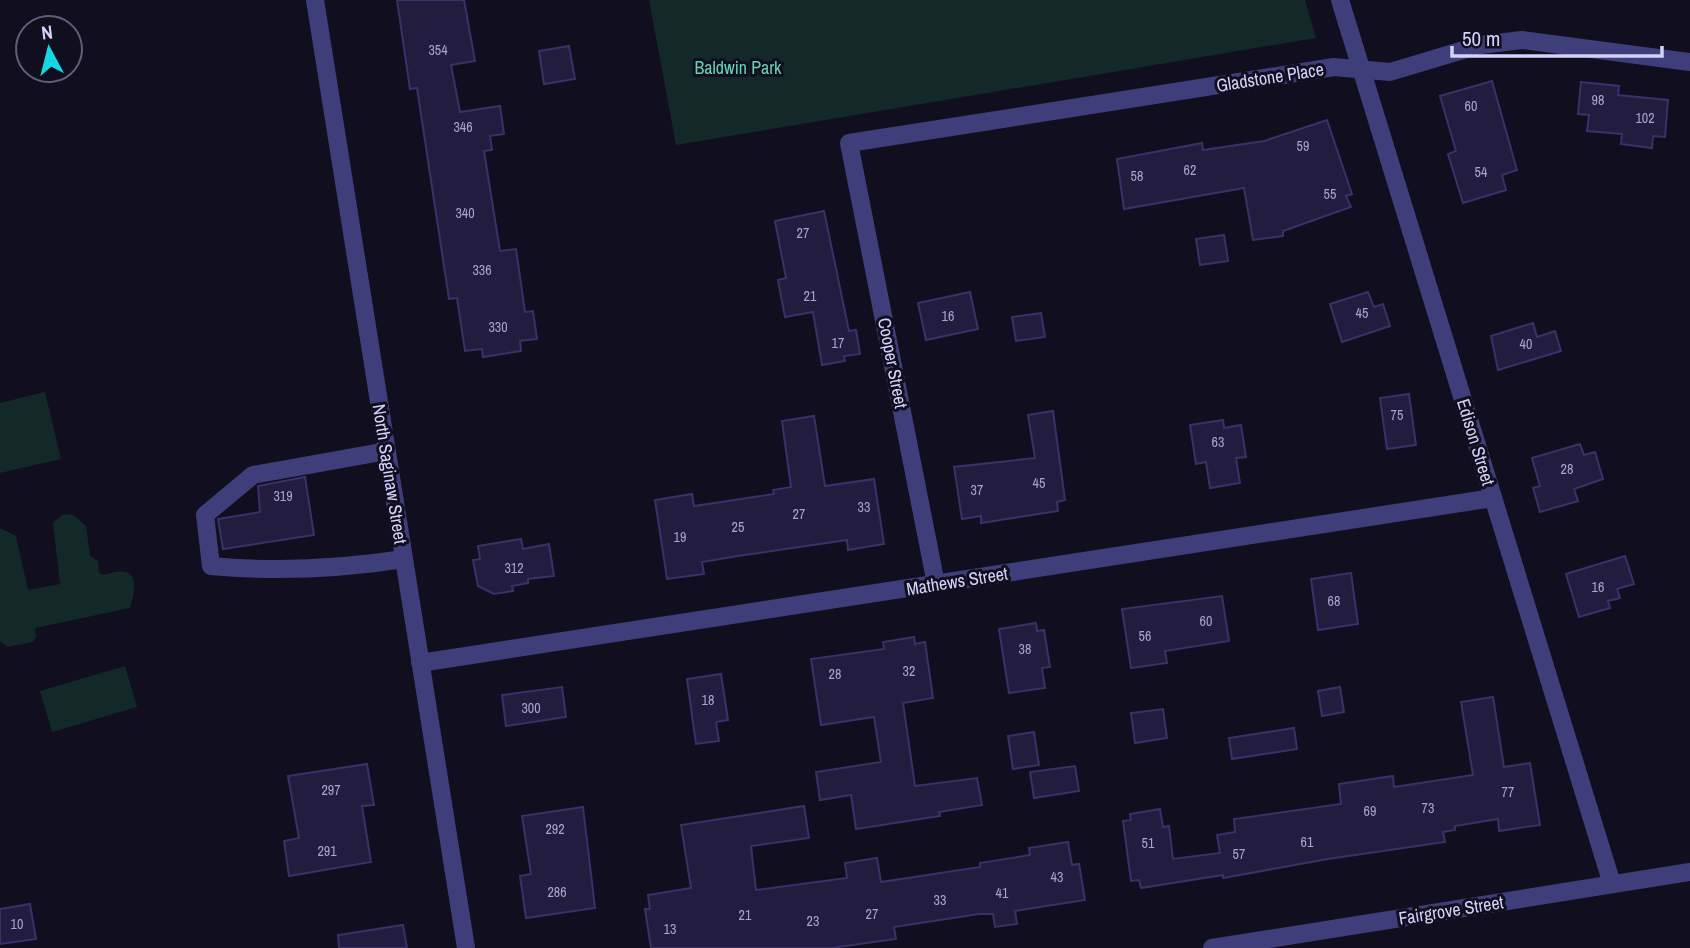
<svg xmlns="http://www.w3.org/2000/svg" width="1690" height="948" font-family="'Archivo Narrow',sans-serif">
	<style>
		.green { fill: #122927 }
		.building { fill: #221d3e; stroke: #393168; stroke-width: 2 }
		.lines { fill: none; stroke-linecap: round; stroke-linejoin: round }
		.minor { stroke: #3e3f7a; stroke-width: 18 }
		.labels { text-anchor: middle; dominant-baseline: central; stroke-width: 6; stroke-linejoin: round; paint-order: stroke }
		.number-label { font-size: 14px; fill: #a8a4cc }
		.park-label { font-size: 18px; fill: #65d3b3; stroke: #110f1f }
		.street-label { font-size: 18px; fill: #d4d1fb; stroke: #110f1f }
	</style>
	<rect width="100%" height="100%" fill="#110f1f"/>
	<path class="green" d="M 649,0 L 1305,0 L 1316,38 L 676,145 Z
		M 45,392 L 61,459 L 0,473 L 0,403 Z
		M 72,514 L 86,526 L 90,556 L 98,561 L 99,573 L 104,575 C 137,564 138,581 130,608 L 35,628 L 36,637 L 33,642 L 7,647 L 0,641 L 0,528 L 16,536 L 28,590 L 60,584 L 53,523 L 62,515 Z
		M 125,666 L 137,707 L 52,732 L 40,691 Z"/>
	<path class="building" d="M 397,0 L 464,0 L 475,61 L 451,65 L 460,112 L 500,106 L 504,134 L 490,136 L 492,150 L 484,151 L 500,251 L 516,249 L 525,312 L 533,311 L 537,339 L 520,341 L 521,351 L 483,357 L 482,349 L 465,351 L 457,298 L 449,299 L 417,88 L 410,89 Z
		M 569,46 L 575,79 L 544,84 L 539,51 Z
		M 1492,81 L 1517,170 L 1502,175 L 1506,190 L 1463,203 L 1448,154 L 1456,151 L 1440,96 Z
		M 1581,82 L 1619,86 L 1618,95 L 1668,100 L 1665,137 L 1653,136 L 1652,148 L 1621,144 L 1622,134 L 1587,131 L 1589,115 L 1578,114 Z
		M 1327,120 L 1352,194 L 1346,196 L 1351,207 L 1283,231 L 1283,236 L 1253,240 L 1244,188 L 1124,209 L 1117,159 L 1202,143 L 1203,150 L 1264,141 Z
		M 824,211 L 849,331 L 856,330 L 860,354 L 844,356 L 845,361 L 822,365 L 813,312 L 785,317 L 778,280 L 786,278 L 775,221 Z
		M 1224,235 L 1228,261 L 1200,265 L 1196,239 Z
		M 970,292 L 978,329 L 926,340 L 918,303 Z
		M 1368,292 L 1374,307 L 1383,304 L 1390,326 L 1342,342 L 1330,304 Z
		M 1041,313 L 1045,337 L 1016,341 L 1012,317 Z
		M 1533,323 L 1537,337 L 1555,331 L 1561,351 L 1498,370 L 1491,336 Z
		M 1409,394 L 1416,445 L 1387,449 L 1380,398 Z
		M 1053,411 L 1065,500 L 1057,502 L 1058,511 L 981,523 L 981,516 L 962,519 L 954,467 L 1035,458 L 1028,415 Z
		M 814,416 L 825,486 L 874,479 L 884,544 L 848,550 L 847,540 L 738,556 L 702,562 L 704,574 L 667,579 L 655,500 L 692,494 L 694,506 L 774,494 L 773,490 L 791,487 L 782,421 Z
		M 1223,420 L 1224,428 L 1241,425 L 1246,457 L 1236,458 L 1240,483 L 1210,488 L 1206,462 L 1196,464 L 1190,425 Z
		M 1580,444 L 1584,455 L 1595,452 L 1603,479 L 1574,489 L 1578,501 L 1540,512 L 1533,488 L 1540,486 L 1532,458 Z
		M 305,477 L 314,535 L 223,549 L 218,519 L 260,512 L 258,486 Z
		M 521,539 L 523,549 L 549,544 L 554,576 L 528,579 L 528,583 L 512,586 L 513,591 L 494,594 L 478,586 L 473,560 L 480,559 L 478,546 Z
		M 1625,556 L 1634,584 L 1617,589 L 1620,598 L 1608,601 L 1610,608 L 1579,617 L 1566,574 Z
		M 1351,573 L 1358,624 L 1318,630 L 1311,579 Z
		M 1222,596 L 1229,641 L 1165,651 L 1167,663 L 1131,668 L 1122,609 Z
		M 1036,623 L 1037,631 L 1044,630 L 1050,667 L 1042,668 L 1045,688 L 1009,693 L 999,629 Z
		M 914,637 L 915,644 L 925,642 L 933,698 L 903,703 L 915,786 L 977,778 L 982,805 L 939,812 L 940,816 L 856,829 L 851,795 L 820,800 L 816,772 L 881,762 L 874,717 L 821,725 L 811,659 L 884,649 L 883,642 Z
		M 721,674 L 728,720 L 716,722 L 719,741 L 696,744 L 687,679 Z
		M 562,687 L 566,717 L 506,726 L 502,695 Z
		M 1340,687 L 1344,712 L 1322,716 L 1318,691 Z
		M 1493,697 L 1504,767 L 1530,763 L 1540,825 L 1499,831 L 1498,819 L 1455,826 L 1455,830 L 1443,832 L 1445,842 L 1328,859 L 1223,878 L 1223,875 L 1141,888 L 1139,880 L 1131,881 L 1123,821 L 1131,820 L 1130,814 L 1160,809 L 1163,827 L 1169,826 L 1173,859 L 1220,853 L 1217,835 L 1235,832 L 1234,819 L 1341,804 L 1339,784 L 1393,776 L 1394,787 L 1473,775 L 1461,702 Z
		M 1163,709 L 1167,738 L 1135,743 L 1131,713 Z
		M 1294,728 L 1297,749 L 1232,759 L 1229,738 Z
		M 1034,732 L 1039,765 L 1013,769 L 1008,736 Z
		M 367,764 L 374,805 L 362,806 L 371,862 L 289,876 L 284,841 L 299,838 L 288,776 Z
		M 1075,766 L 1079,791 L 1034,798 L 1030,772 Z
		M 804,806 L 809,838 L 751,846 L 756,890 L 847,878 L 845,863 L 877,858 L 881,882 L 980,867 L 980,863 L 1030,855 L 1029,848 L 1068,842 L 1072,865 L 1079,864 L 1085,900 L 1015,911 L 1017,924 L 995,927 L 993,914 L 979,914 L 894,927 L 896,939 L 831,948 L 651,948 L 645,909 L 650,909 L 648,895 L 691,888 L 681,825 Z
		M 583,807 L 595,908 L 526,918 L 520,876 L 531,874 L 522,816 Z
		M 30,904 L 36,939 L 0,944 L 0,909 Z
		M 403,925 L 407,948 L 339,948 L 338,935 Z"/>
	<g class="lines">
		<path class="minor" d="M 315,0 L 466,948
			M 1340,0 L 1612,884
			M 387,451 L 253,475 L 205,515 L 211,566 C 276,572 339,569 404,559
			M 936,584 L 849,143 L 1334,67 L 1390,72 L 1480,45 L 1522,40 L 1690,62
			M 420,663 L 1493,498
			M 1212,948 L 1690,872"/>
	</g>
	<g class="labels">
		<g class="number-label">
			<text x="438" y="50">354</text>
			<text x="1598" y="100">98</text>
			<text x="1471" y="106">60</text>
			<text x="1645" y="118">102</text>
			<text x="463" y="127">346</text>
			<text x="1303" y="146">59</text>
			<text x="1190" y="170">62</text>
			<text x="1481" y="172">54</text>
			<text x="1137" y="176">58</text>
			<text x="1330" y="194">55</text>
			<text x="465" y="213">340</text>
			<text x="803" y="233">27</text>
			<text x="482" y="270">336</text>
			<text x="810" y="296">21</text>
			<text x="1362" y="313">45</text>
			<text x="948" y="316">16</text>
			<text x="498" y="327">330</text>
			<text x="838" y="343">17</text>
			<text x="1526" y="344">40</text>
			<text x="1397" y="415">75</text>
			<text x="1218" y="442">63</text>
			<text x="1567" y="469">28</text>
			<text x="1039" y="483">45</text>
			<text x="977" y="490">37</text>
			<text x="283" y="496">319</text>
			<text x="864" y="507">33</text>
			<text x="799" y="514">27</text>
			<text x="738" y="527">25</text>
			<text x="680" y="537">19</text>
			<text x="514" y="568">312</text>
			<text x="1598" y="587">16</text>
			<text x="1334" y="601">68</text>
			<text x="1206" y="621">60</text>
			<text x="1145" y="636">56</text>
			<text x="1025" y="649">38</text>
			<text x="909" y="671">32</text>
			<text x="835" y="674">28</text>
			<text x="708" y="700">18</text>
			<text x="531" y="708">300</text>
			<text x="331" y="790">297</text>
			<text x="1508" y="792">77</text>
			<text x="1428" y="808">73</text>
			<text x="1370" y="811">69</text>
			<text x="555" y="829">292</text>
			<text x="1307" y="842">61</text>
			<text x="1148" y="843">51</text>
			<text x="327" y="851">291</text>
			<text x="1239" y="854">57</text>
			<text x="1057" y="877">43</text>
			<text x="557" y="892">286</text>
			<text x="1002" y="893">41</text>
			<text x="940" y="900">33</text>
			<text x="872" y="914">27</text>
			<text x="745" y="915">21</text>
			<text x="813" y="921">23</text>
			<text x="17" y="924">10</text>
			<text x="670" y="929">13</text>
		</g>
		<g class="park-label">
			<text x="738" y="67">Baldwin Park</text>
		</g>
		<g class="street-label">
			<text transform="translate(1270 77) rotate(-9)">Gladstone Place</text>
			<text transform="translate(893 363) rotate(79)">Cooper Street</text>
			<text transform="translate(1476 442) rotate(73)">Edison Street</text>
			<text transform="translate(390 474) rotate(81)">North Saginaw Street</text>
			<text transform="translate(957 581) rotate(-9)">Mathews Street</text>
			<text transform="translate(1451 910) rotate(-9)">Fairgrove Street</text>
		</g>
	</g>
	<g transform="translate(49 49) rotate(353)"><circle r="33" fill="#110f1f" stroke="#5f5d77" stroke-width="2"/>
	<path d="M0-5L12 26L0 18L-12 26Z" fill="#15d8e3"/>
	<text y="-10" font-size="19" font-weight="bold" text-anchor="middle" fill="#d4d1fb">N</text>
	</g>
	<path d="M1452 46v10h210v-10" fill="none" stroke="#d4d1fb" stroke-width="3.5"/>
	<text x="1462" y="46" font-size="21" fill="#d4d1fb" stroke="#110f1f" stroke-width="5" paint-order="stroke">50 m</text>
</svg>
